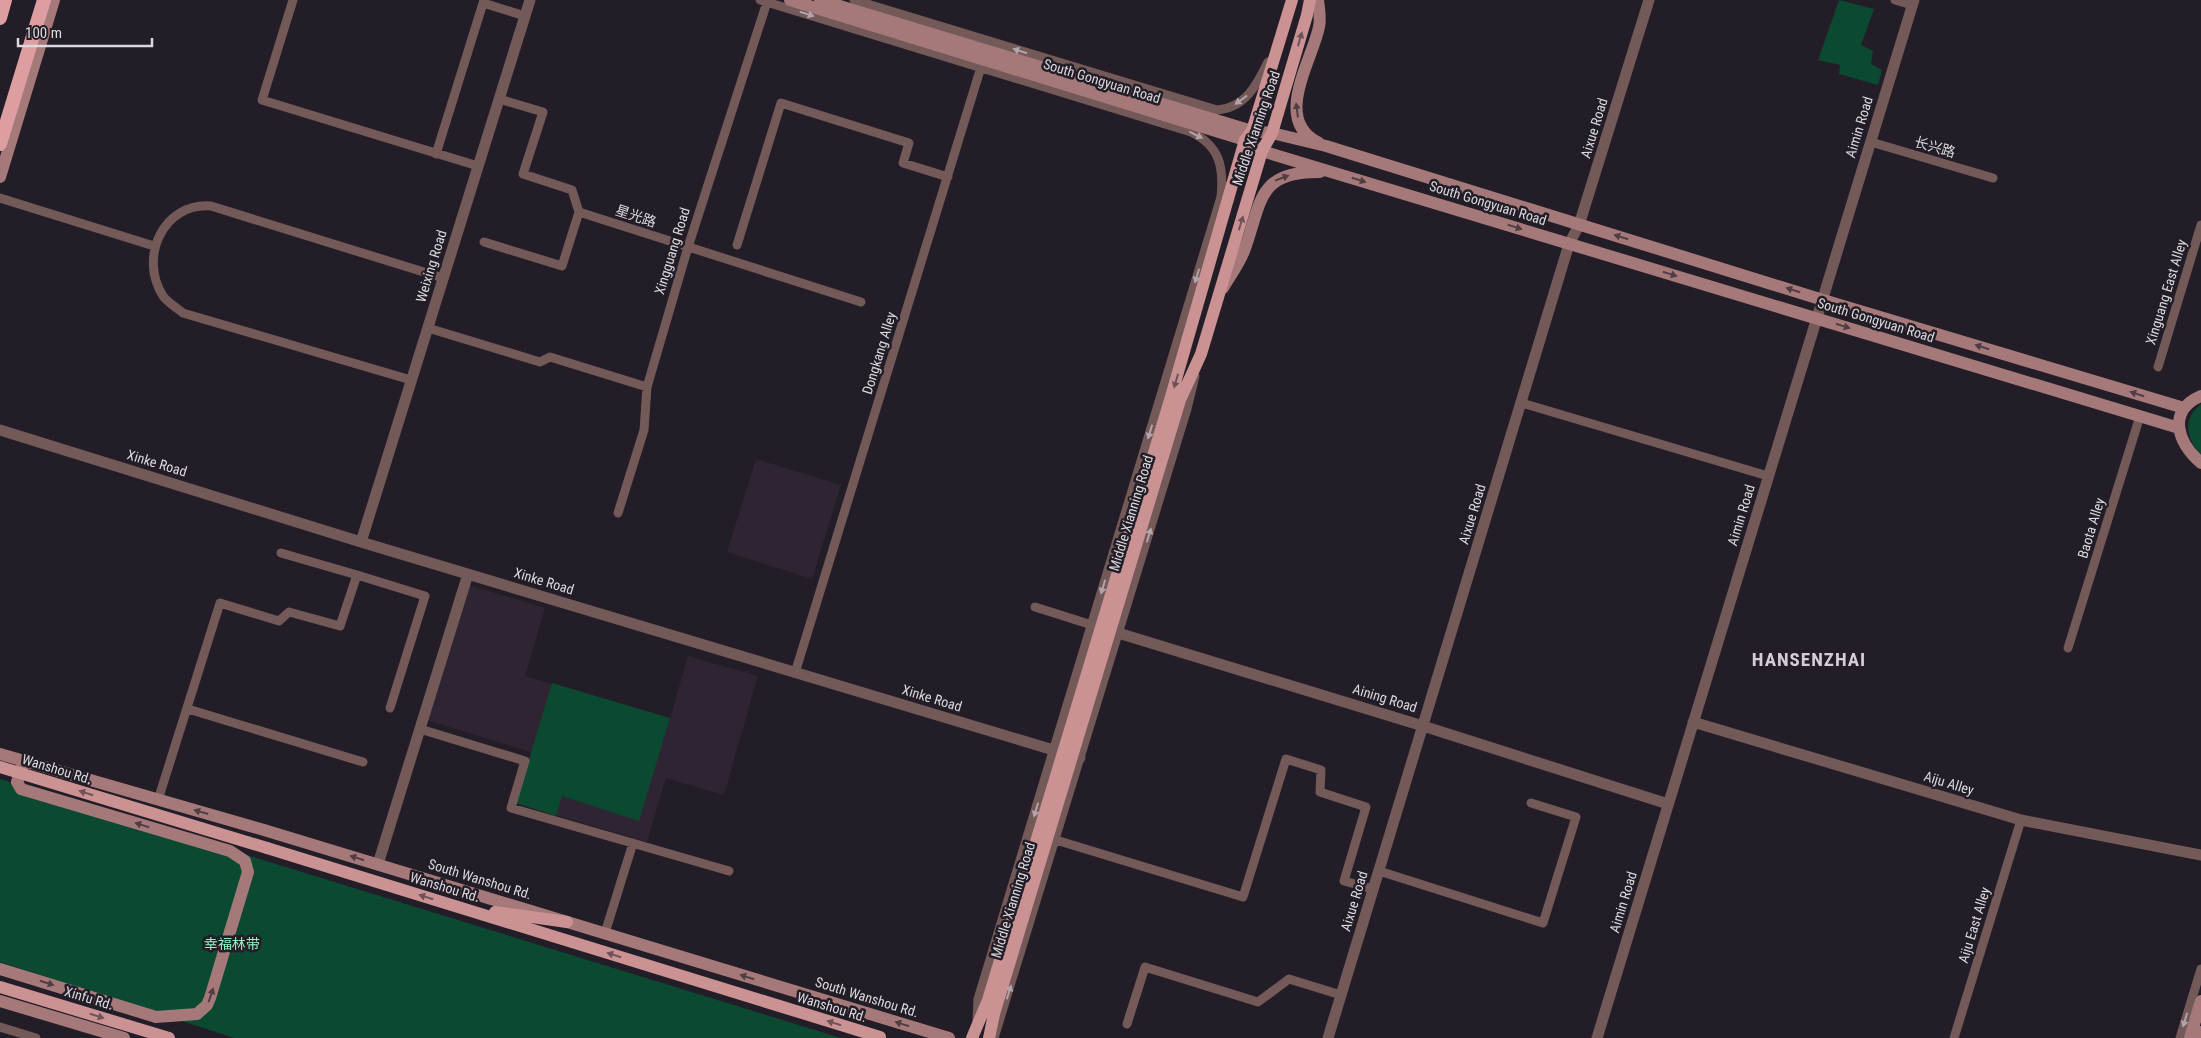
<svg xmlns="http://www.w3.org/2000/svg" width="2201" height="1038" font-family="'Roboto Condensed','Noto Sans SC',sans-serif">
	<style>
		.built { fill: #2f2532 }
		.green { fill: #0b4931 }
		.lines { fill: none; stroke-linecap: round; stroke-linejoin: round }
		.minor { stroke: #745959; stroke-width: 9 }
		.tertiary { stroke: #745959; stroke-width: 11 }
		.secondary { stroke: #a5797a; stroke-width: 12 }
		.primary { stroke: #cb9294; stroke-width: 12 }
		.trunk { stroke: #dc9ea0; stroke-width: 14 }
		.primary-bridge { stroke: #cb9294; stroke-width: 12 }
		.oneway { fill: #b2a5a9 }
		.oneway2 { fill: #6e5258 }
		.oneway3 { fill: #503d43 }
		.labels { text-anchor: middle; dominant-baseline: central; stroke-width: 5; stroke-linejoin: round; paint-order: stroke }
		.street-label { font-size: 14px; fill: #dcd8de; stroke: #221d26 }
		.park-label { font-size: 14px; fill: #95f2c3; stroke: #221d26 }
		.district-label { font-size: 19px; font-weight: bold; letter-spacing: 1px; fill: #d4ccd8; stroke: #221d26 }
	</style>
	<rect width="100%" height="100%" fill="#221d26"/>
	<path class="built" d="M 756,459 L 841,485 L 812,579 L 727,552 Z
		M 469,585 L 545,608 L 525,676 L 670,718 L 688,656 L 758,676 L 724,795 L 666,778 L 647,842 L 516,803 L 531,752 L 426,720 Z"/>
	<path class="green" d="M 1839,0 L 1874,9 L 1861,45 L 1873,51 L 1871,64 L 1882,70 L 1878,85 L 1839,74 L 1840,65 L 1818,60 Z
		M 2201,404 L 2201,455 C 2186,439 2182,419 2201,404 Z
		M 552,683 L 670,718 L 639,821 L 562,796 L 556,816 L 516,803 Z
		M 0,779 L 841,1038 L 234,1038 L 0,962 Z"/>
	<g class="lines">
		<path class="minor" d="M 293,0 L 262,100 L 478,166
			M 760,0 L 1191,132 C 1220,146 1224,167 1221,197
			M 854,0 L 1217,110 C 1245,108 1257,85 1268,62
			M 1895,0 L 1912,5
			M 483,3 L 525,16
			M 499,99 L 543,112 L 523,174 L 572,190 L 579,212 L 861,302
			M 1871,142 L 1993,178
			M 436,154 L 484,0
			M 0,198 L 154,246
			M 484,242 L 562,266 L 579,212
			M 737,245 L 781,103 L 909,143 L 903,163 L 948,177
			M 428,328 L 540,362 L 550,357 L 647,387
			M 2158,367 L 2201,225
			M 411,380 L 183,313 C 177,308 167,302 163,296 C 138,257 164,202 211,206 L 443,278
			M 1522,403 L 1768,476
			M 618,513 L 644,430 L 647,387 L 688,247 L 767,2
			M 281,553 L 357,575
			M 1035,607 L 1092,625
			M 2068,648 L 2140,416
			M 795,673 L 989,41
			M 188,709 L 363,762
			M 420,729 L 525,761 L 511,808 L 729,871
			M 158,800 L 220,603 L 279,621 L 289,612 L 340,626 L 357,575 L 425,596 L 390,708
			M 1056,840 L 1243,897 L 1286,759 L 1321,770 L 1320,792 L 1366,807 L 1344,881 L 1373,889
			M 1379,871 L 1543,923 L 1576,817 L 1531,803
			M 605,933 L 633,843
			M 977,1020 L 978,999 L 1221,197 L 1229,186
			M 1127,1024 L 1145,967 L 1258,1002 L 1289,979 L 1341,995
			M 0,1027 L 36,1038
			M 994,1038 L 1187,409 L 1195,376
			M 1954,1038 L 2021,820
			M 2180,1038 L 2201,969"/>
		<path class="tertiary" d="M 767,2 L 767,0
			M 0,430 L 361,542 L 1080,758
			M 361,542 L 530,0
			M 1092,625 L 1423,726 L 1668,804
			M 1693,722 L 2021,820 L 2201,855
			M 378,864 L 468,574
			M 1328,1038 L 1569,244 L 1579,225 L 1649,0
			M 1597,1038 L 1914,0"/>
		<path class="secondary" d="M 790,0 L 1245,140 L 1262,151 L 2179,428
			M 820,0 L 1252,131 L 1272,133 L 1326,146 L 1823,300 L 2184,408
			M 1318,0 C 1319,9 1321,18 1319,27 C 1312,61 1272,121 1319,143
			M 0,177 L 54,0
			M 1223,288 C 1230,276 1239,264 1244,251 C 1262,203 1256,171 1320,172
			M 2201,396 C 2166,411 2178,443 2201,463
			M 0,754 L 264,830 L 949,1038
			M 0,969 L 156,1017 L 197,1014 L 207,1005 L 210,998 L 248,872 L 245,861 L 230,851 L 21,789 L 17,782 L 23,764
			M 0,1001 L 124,1038
			M 2190,1038 L 2201,1001
			M 2199,1038 L 2201,1032"/>
		<path class="primary" d="M 267,848 L 880,1037
			M 495,912 L 567,922
			M 0,987 L 169,1038
			M 972,1038 L 988,1000 L 1170,400 L 1245,140 L 1252,131 L 1292,0
			M 989,1038 L 994,1014 L 1180,400 L 1201,354 L 1262,151 L 1272,133 L 1307,15 L 1310,0"/>
		<path class="trunk" d="M 0,18 L 5,0
			M 0,144 L 44,0"/>
		<path class="primary-bridge" d="M 0,767 L 267,848"/>
	</g>
	<defs><path id="oneway-solid" d="M-6-.8H1V-3.2L6.5 0L1 3.2V.8H-6Z" transform="scale(1.25)"/></defs>
	<g class="oneway">
		<use href="#oneway-solid" transform="translate(807 14) rotate(17)"/>
		<use href="#oneway-solid" transform="translate(1020 51) rotate(-163)"/>
		<use href="#oneway-solid" transform="translate(1241 100) rotate(144)"/>
		<use href="#oneway-solid" transform="translate(1196 135) rotate(26)"/>
		<use href="#oneway-solid" transform="translate(1197 276) rotate(107)"/>
		<use href="#oneway-solid" transform="translate(1150 432) rotate(107)"/>
		<use href="#oneway-solid" transform="translate(1149 535) rotate(-73)"/>
		<use href="#oneway-solid" transform="translate(1103 587) rotate(107)"/>
		<use href="#oneway-solid" transform="translate(1036 810) rotate(107)"/>
		<use href="#oneway-solid" transform="translate(1009 992) rotate(-73)"/>
		<use href="#oneway-solid" transform="translate(2185 1020) rotate(107)"/>
	</g>
	<g class="oneway2">
		<use href="#oneway-solid" transform="translate(1300 39) rotate(-74)"/>
		<use href="#oneway-solid" transform="translate(1241 223) rotate(-73)"/>
		<use href="#oneway-solid" transform="translate(1176 381) rotate(106)"/>
		<use href="#oneway-solid" transform="translate(86 793) rotate(-163)"/>
		<use href="#oneway-solid" transform="translate(426 897) rotate(-163)"/>
		<use href="#oneway-solid" transform="translate(614 955) rotate(-163)"/>
		<use href="#oneway-solid" transform="translate(97 1016) rotate(17)"/>
		<use href="#oneway-solid" transform="translate(834 1023) rotate(-163)"/>
	</g>
	<g class="oneway3">
		<use href="#oneway-solid" transform="translate(1297 110) rotate(-97)"/>
		<use href="#oneway-solid" transform="translate(1282 178) rotate(-21)"/>
		<use href="#oneway-solid" transform="translate(1359 180) rotate(17)"/>
		<use href="#oneway-solid" transform="translate(1515 227) rotate(17)"/>
		<use href="#oneway-solid" transform="translate(1621 237) rotate(-163)"/>
		<use href="#oneway-solid" transform="translate(1670 274) rotate(17)"/>
		<use href="#oneway-solid" transform="translate(1793 290) rotate(-163)"/>
		<use href="#oneway-solid" transform="translate(1843 326) rotate(17)"/>
		<use href="#oneway-solid" transform="translate(1982 347) rotate(-163)"/>
		<use href="#oneway-solid" transform="translate(2137 394) rotate(-163)"/>
		<use href="#oneway-solid" transform="translate(201 812) rotate(-164)"/>
		<use href="#oneway-solid" transform="translate(142 825) rotate(-163)"/>
		<use href="#oneway-solid" transform="translate(357 858) rotate(-163)"/>
		<use href="#oneway-solid" transform="translate(747 977) rotate(-163)"/>
		<use href="#oneway-solid" transform="translate(47 983) rotate(17)"/>
		<use href="#oneway-solid" transform="translate(211 995) rotate(-71)"/>
		<use href="#oneway-solid" transform="translate(902 1024) rotate(-163)"/>
	</g>
	<g class="labels">
		<g class="street-label">
			<text transform="translate(1102 81) rotate(17)">South Gongyuan Road</text>
			<text transform="translate(1859 127) rotate(-73)">Aimin Road</text>
			<text transform="translate(1256 128) rotate(-71)">Middle Xianning Road</text>
			<text transform="translate(1594 128) rotate(-73)">Aixue Road</text>
			<text transform="translate(1935 147) rotate(16)">长兴路</text>
			<text transform="translate(1488 203) rotate(17)">South Gongyuan Road</text>
			<text transform="translate(636 216) rotate(18)">星光路</text>
			<text transform="translate(672 251) rotate(-73)">Xingguang Road</text>
			<text transform="translate(431 266) rotate(-73)">Weixing Road</text>
			<text transform="translate(2166 292) rotate(-73)">Xinguang East Alley</text>
			<text transform="translate(1876 320) rotate(17)">South Gongyuan Road</text>
			<text transform="translate(879 353) rotate(-73)">Dongkang Alley</text>
			<text transform="translate(157 463) rotate(17)">Xinke Road</text>
			<text transform="translate(1131 513) rotate(-73)">Middle Xianning Road</text>
			<text transform="translate(1472 514) rotate(-73)">Aixue Road</text>
			<text transform="translate(1741 515) rotate(-73)">Aimin Road</text>
			<text transform="translate(2091 528) rotate(-73)">Baota Alley</text>
			<text transform="translate(544 581) rotate(17)">Xinke Road</text>
			<text transform="translate(932 698) rotate(17)">Xinke Road</text>
			<text transform="translate(1385 698) rotate(17)">Aining Road</text>
			<text transform="translate(57 769) rotate(17)">Wanshou Rd.</text>
			<text transform="translate(1949 783) rotate(17)">Aiju Alley</text>
			<text transform="translate(480 879) rotate(17)">South Wanshou Rd.</text>
			<text transform="translate(445 887) rotate(17)">Wanshou Rd.</text>
			<text transform="translate(1013 900) rotate(-73)">Middle Xianning Road</text>
			<text transform="translate(1354 901) rotate(-73)">Aixue Road</text>
			<text transform="translate(1623 902) rotate(-73)">Aimin Road</text>
			<text transform="translate(1974 925) rotate(-73)">Aiju East Alley</text>
			<text transform="translate(867 997) rotate(17)">South Wanshou Rd.</text>
			<text transform="translate(89 998) rotate(17)">Xinfu Rd.</text>
			<text transform="translate(832 1007) rotate(17)">Wanshou Rd.</text>
		</g>
		<g class="park-label">
			<text x="232" y="944">幸福林带</text>
		</g>
		<g class="district-label">
			<text x="1809" y="659">HANSENZHAI</text>
		</g>
	</g>
	<path d="M18 38v8h134v-8" fill="none" stroke="#dcd8de" stroke-width="2.5"/>
	<text x="25" y="38" font-size="15" fill="#dcd8de" stroke="#221d26" stroke-width="4" paint-order="stroke">100 m</text>
</svg>
